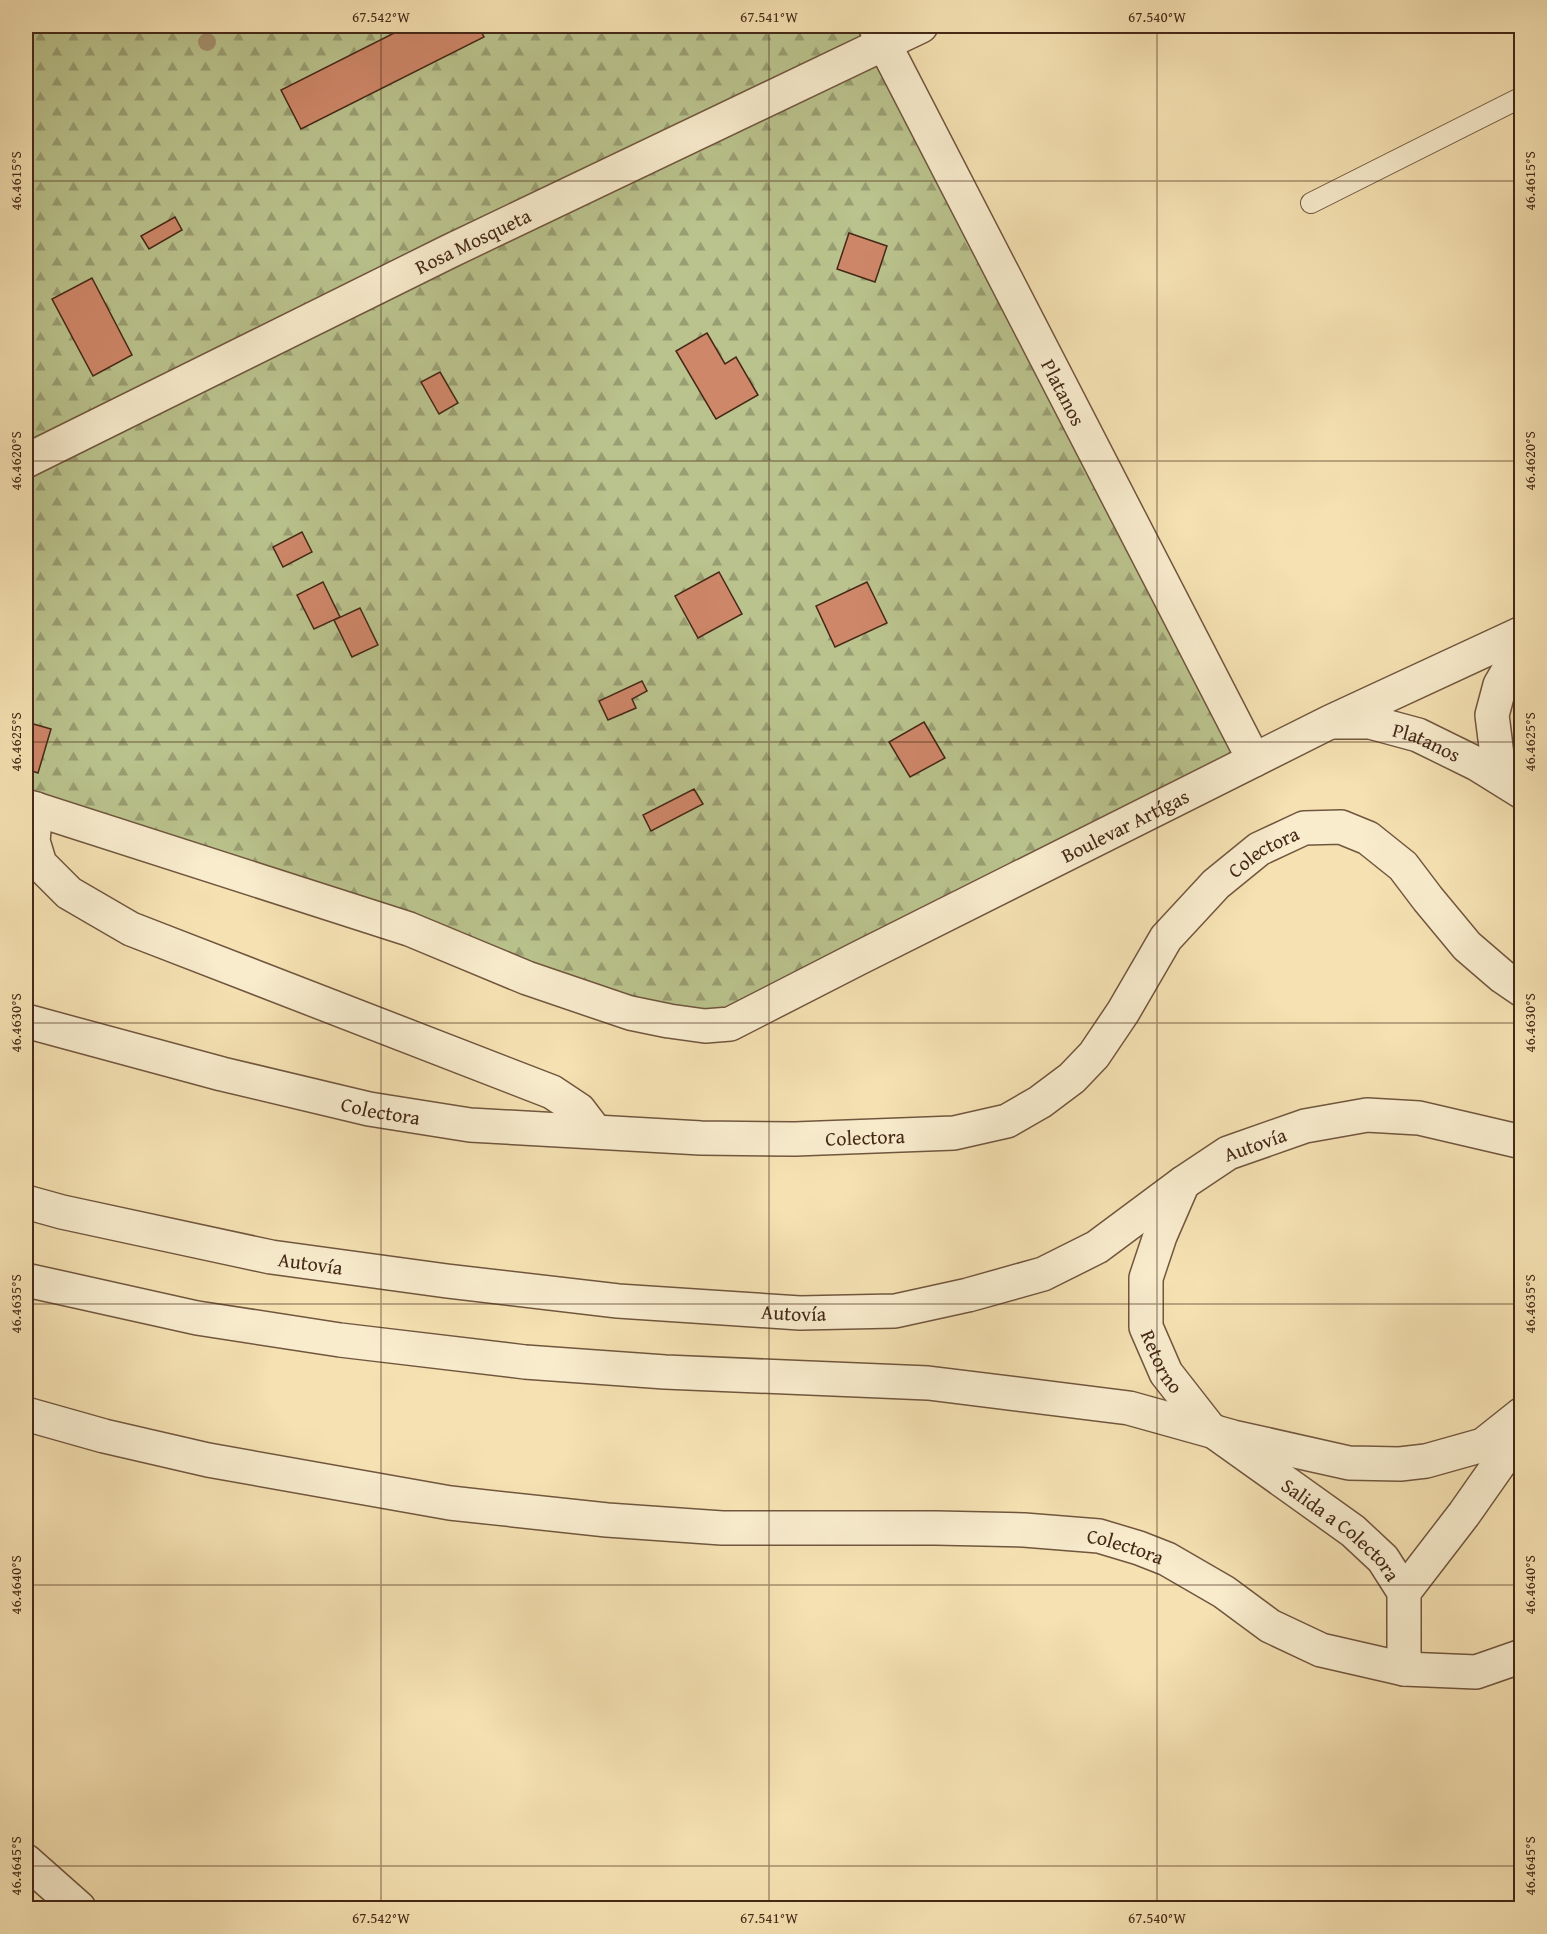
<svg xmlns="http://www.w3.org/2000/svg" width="1547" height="1934" font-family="'Gentium Book Plus',serif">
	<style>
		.forest { fill: url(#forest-firs); stroke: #807652; stroke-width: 1.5 }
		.building { fill: #ce8769; stroke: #452817; stroke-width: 1.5 }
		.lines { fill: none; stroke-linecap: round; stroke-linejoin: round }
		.service-casing { stroke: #71563e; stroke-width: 22 }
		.minor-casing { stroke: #71563e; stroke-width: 36 }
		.tertiary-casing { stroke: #71563e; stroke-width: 36 }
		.service { stroke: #f8eccd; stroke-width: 20 }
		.minor { stroke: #f8eccd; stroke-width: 33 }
		.tertiary { stroke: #f8eccd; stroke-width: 33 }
		.tree { fill: #a4916d }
		.ticks { fill: none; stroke: #452817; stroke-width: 1.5; stroke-opacity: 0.45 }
		.labels { text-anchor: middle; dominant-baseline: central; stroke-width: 4.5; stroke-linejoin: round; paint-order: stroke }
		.street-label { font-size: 20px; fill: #452817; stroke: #f8eccd }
		.neatline { fill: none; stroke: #452817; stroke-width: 2 }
		.ticks-label { font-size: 15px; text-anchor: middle; fill: #452817 }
	</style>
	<defs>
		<pattern id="forest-firs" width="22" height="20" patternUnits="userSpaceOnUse" patternTransform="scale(1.5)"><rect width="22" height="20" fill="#bac38d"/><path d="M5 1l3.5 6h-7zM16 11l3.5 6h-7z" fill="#999e72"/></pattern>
	</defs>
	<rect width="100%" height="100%" fill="#f5e1b2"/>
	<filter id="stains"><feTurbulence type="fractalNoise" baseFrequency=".00333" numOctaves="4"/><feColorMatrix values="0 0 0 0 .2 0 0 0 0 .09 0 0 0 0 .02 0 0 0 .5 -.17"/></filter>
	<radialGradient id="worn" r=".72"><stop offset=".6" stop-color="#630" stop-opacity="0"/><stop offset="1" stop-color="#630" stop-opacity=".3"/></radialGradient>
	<path class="forest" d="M 26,26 L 875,26 L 1254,760 L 705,1026 L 26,806 Z"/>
	<path class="building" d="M 408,26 L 478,26 L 484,37 L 301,129 L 281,90 Z
		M 175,217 L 182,230 L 149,249 L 141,236 Z
		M 849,233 L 887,246 L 875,282 L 837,269 Z
		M 92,278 L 132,355 L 93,376 L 52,299 Z
		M 707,333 L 725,364 L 736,357 L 758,395 L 716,419 L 676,351 Z
		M 440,372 L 458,403 L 439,414 L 421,382 Z
		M 302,532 L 312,552 L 283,567 L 273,547 Z
		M 719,572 L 742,614 L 698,638 L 675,596 Z
		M 323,582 L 340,617 L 314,629 L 297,595 Z
		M 867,582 L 887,623 L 835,647 L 816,606 Z
		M 360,608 L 378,645 L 352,657 L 334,620 Z
		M 642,681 L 647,691 L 632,699 L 636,708 L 608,720 L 599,701 Z
		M 924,722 L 945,758 L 910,777 L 889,742 Z
		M 30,723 L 51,729 L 38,773 L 26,769 L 26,738 Z
		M 694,789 L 703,804 L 651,831 L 643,815 Z"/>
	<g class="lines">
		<g class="service-casing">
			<path id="service" d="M 1311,203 L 1522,97"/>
		</g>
		<g class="minor-casing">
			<g id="minor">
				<path id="s1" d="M 875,26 L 1254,760"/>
				<path id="s2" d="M 26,461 L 450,251 L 921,26"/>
				<path id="s3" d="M 1334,722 L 1370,722 L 1418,735 L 1477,764 L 1522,792"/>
				<path d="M 1516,786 L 1497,755 L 1492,715 L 1500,685 L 1522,647"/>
				<path id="s4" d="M 26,806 L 409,929 L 527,978 L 630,1013 L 669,1021 L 705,1026 L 730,1024 L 857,959 L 1330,722 L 1522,633"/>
				<path d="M 36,809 L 33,841 L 40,864 L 69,893 L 131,929 L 552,1092 L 579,1110 L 595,1131"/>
				<path id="s5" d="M 26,1021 L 222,1074 L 369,1109 L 470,1125 L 701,1138 L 795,1139 L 954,1133 L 1007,1121 L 1040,1102 L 1072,1078 L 1094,1055 L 1123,1012 L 1166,938 L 1216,884 L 1259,849 L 1304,828 L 1341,827 L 1368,838 L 1403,866 L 1428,899 L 1467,946 L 1503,977 L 1522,990"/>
				<path id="s6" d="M 1183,1183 L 1160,1236 L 1146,1278 L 1146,1327 L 1166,1373 L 1209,1428 L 1353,1531 L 1383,1559 L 1404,1592 L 1404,1669"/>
				<path id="s7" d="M 26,1414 L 104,1436 L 208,1460 L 450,1503 L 607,1520 L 722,1528 L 936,1528 L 1024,1530 L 1099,1536 L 1139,1548 L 1167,1559 L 1224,1592 L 1270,1626 L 1321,1650 L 1404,1669 L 1476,1672 L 1522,1656"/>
				<path d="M 1404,1592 L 1464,1514 L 1504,1457 L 1522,1435"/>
				<path d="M 26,1861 L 79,1908"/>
			</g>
		</g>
		<g class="tertiary-casing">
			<g id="tertiary">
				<path id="s8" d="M 26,1202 L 62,1212 L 271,1257 L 447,1281 L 618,1301 L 800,1313 L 895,1311 L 968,1295 L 1043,1274 L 1097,1247 L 1183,1183 L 1228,1153 L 1305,1126 L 1367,1115 L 1419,1118 L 1522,1142"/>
				<path d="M 26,1280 L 197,1318 L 340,1340 L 525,1362 L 665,1372 L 928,1383 L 1129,1408 L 1233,1437 L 1349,1463 L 1400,1464 L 1426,1461 L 1483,1445 L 1522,1414"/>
			</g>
		</g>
		<use href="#service" class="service"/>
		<use href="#minor" class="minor"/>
		<use href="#tertiary" class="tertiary"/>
	</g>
	<circle class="tree" cx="207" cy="42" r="9"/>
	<path class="ticks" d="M 381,26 L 381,1908M 769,26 L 769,1908M 1157,26 L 1157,1908M 26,181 L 1522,181M 26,461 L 1522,461M 26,742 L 1522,742M 26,1023 L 1522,1023M 26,1304 L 1522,1304M 26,1585 L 1522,1585M 26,1866 L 1522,1866"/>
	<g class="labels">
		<g class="street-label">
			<text stroke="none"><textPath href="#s2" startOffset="498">Rosa Mosqueta</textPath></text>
			<text stroke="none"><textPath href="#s1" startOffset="412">Platanos</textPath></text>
			<text stroke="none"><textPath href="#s3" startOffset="96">Platanos</textPath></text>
			<text stroke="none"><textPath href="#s4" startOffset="1182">Boulevar Artígas</textPath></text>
			<text stroke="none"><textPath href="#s5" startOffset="1374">Colectora</textPath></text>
			<text stroke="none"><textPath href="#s5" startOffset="366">Colectora</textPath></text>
			<text stroke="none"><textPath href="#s5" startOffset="852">Colectora</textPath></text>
			<text stroke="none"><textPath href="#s8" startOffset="1281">Autovía</textPath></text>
			<text stroke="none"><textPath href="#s8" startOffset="291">Autovía</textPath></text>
			<text stroke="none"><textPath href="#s8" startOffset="777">Autovía</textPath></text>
			<text stroke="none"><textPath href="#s6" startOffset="189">Retorno</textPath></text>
			<text stroke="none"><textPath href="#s6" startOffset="438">Salida a Colectora</textPath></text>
			<text stroke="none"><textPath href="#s7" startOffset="1112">Colectora</textPath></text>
		</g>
	</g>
	<rect width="1547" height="1934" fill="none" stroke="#f5e1b2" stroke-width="66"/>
	<rect x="33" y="33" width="1481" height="1868" class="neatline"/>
	<g class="ticks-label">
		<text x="381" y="22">67.542°W</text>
		<text x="769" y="22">67.541°W</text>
		<text x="1157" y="22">67.540°W</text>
		<text transform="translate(16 181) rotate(-90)" y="5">46.4615°S</text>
		<text transform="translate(1530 181) rotate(-90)" y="5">46.4615°S</text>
		<text transform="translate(16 461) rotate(-90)" y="5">46.4620°S</text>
		<text transform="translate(1530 461) rotate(-90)" y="5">46.4620°S</text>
		<text transform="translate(16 742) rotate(-90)" y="5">46.4625°S</text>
		<text transform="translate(1530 742) rotate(-90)" y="5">46.4625°S</text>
		<text transform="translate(16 1023) rotate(-90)" y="5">46.4630°S</text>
		<text transform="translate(1530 1023) rotate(-90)" y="5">46.4630°S</text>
		<text transform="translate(16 1304) rotate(-90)" y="5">46.4635°S</text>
		<text transform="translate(1530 1304) rotate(-90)" y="5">46.4635°S</text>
		<text transform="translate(16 1585) rotate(-90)" y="5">46.4640°S</text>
		<text transform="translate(1530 1585) rotate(-90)" y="5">46.4640°S</text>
		<text transform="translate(16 1866) rotate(-90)" y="5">46.4645°S</text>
		<text transform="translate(1530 1866) rotate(-90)" y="5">46.4645°S</text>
		<text x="381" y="1923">67.542°W</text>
		<text x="769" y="1923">67.541°W</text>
		<text x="1157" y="1923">67.540°W</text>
	</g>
	<rect width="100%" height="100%" filter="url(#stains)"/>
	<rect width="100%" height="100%" fill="url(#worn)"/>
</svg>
